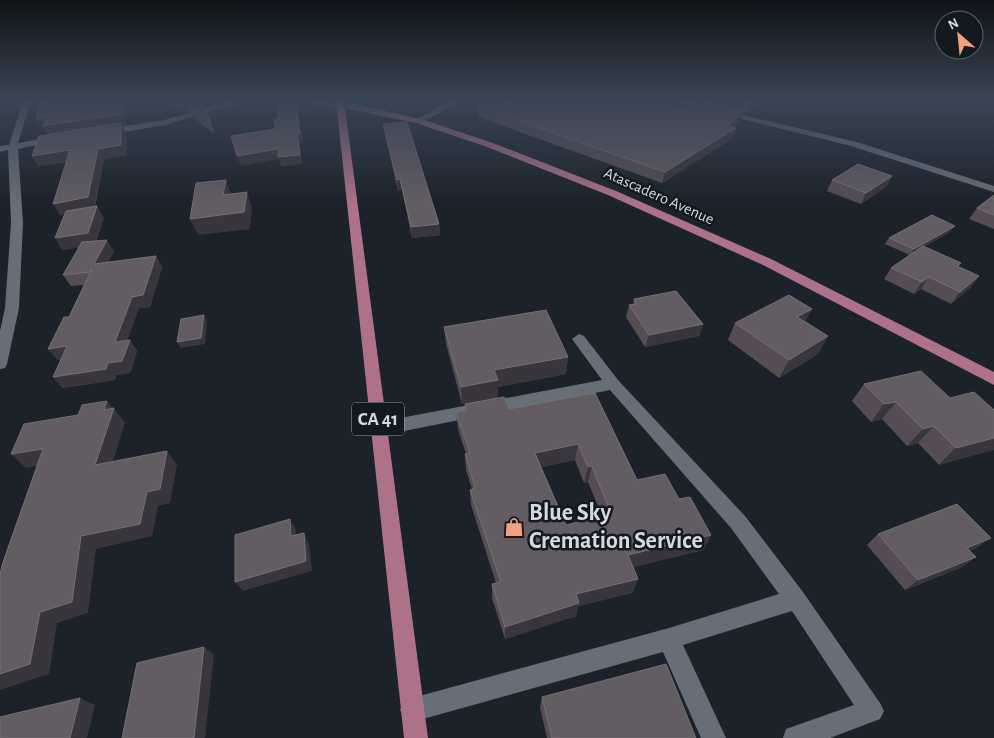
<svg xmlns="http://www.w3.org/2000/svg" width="994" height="738" font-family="'Alegreya Sans',sans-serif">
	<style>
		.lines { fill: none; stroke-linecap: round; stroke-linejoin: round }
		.minor { fill: #666f78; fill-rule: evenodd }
		.major { fill: #ad728a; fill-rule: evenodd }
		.wall { fill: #564d54; fill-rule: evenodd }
		.shaded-wall { fill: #38353d }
		.building { fill: #635c62; stroke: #757076; fill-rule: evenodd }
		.labels { text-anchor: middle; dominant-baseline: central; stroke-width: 5; stroke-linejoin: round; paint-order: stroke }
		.far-street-label { font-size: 16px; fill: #d5dadf; stroke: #121920 }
		.shield { fill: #121920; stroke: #9aa0a6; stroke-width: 1 }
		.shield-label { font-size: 19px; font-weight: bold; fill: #d5dadf }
		.near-poi-label { font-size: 24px; font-weight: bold; fill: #d5dadf; stroke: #121920; text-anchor: start }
	</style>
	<rect width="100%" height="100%" fill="#1b222a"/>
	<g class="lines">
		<path class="minor" d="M 23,100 L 31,100 L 18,143 L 55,137 L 60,140 L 18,149 L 23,223 L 19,308 L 7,364 L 5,368 L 0,369 L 0,331 L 5,308 L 11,223 L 8,150 L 0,152 L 0,146 L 9,145 Z
			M 234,100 L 248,100 L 165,125 L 105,135 L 101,132 L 105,129 L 164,120 Z
			M 286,100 L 318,100 L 344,105 L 340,107 Z
			M 451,100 L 462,100 L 421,123 L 414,121 Z
			M 664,100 L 680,100 L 857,142 L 994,186 L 994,192 L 851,146 Z
			M 579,334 L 584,336 L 618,380 L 745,516 L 803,592 L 880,703 L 884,711 L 880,719 L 830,738 L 783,738 L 786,729 L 854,705 L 792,611 L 683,645 L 726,738 L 701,738 L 663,652 L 412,722 L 404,718 L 400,710 L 404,702 L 412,698 L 669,628 L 779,594 L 731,528 L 610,390 L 379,436 L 373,434 L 371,429 L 373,424 L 379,422 L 602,380 L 572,339 Z"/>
		<path class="major" d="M 336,100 L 421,119 L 493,143 L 616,191 L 771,259 L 994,372 L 994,385 L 763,265 L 608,195 L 487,147 L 416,123 L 345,108 L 428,738 L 404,738 Z"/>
	</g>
	<path class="wall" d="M 41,100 L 126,100 L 126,124 L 122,125 L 126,133 L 127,155 L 104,159 L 95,207 L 104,218 L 96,241 L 114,251 L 108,262 L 156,256 L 162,267 L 150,307 L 139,308 L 127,340 L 130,340 L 137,351 L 130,373 L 116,375 L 115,380 L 63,388 L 53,377 L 61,360 L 58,360 L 48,349 L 69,317 L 84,285 L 71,286 L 63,275 L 79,247 L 62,250 L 65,214 L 60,215 L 66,162 L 38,166 L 32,156 L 48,135 L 44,128 L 42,128 L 36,119 Z
		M 167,100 L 203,100 L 215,134 L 193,118 L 190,111 L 184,112 Z
		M 702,100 L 762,100 L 748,114 L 743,113 L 740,121 L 733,127 L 736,128 L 733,138 L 662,183 L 478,117 L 478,107 L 651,105 L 685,108 Z
		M 982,100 L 994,100 L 994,103 Z
		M 383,124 L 439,224 L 440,235 L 412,238 L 402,190 L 398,191 L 385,134 Z
		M 892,176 L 886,187 L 861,204 L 827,191 L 832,180 Z
		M 994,195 L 994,229 L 969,219 L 977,208 Z
		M 951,231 L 924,247 L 961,263 L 958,267 L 979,276 L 970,288 L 951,304 L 921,289 L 914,294 L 884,279 L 891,268 L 910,255 L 885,244 L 889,238 Z
		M 634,299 L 703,324 L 699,336 L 645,347 L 626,317 L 629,305 L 633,304 Z
		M 812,309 L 805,321 L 828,336 L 818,354 L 779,378 L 728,340 L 735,323 Z
		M 444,327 L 568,357 L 566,374 L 498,387 L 462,404 L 446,344 Z
		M 864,384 L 950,398 L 994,410 L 939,465 L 918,443 L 907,446 L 882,419 L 871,422 L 852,401 Z
		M 595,393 L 637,480 L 679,499 L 711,535 L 703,550 L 633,567 L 638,579 L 632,593 L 578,606 L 576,616 L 505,639 L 492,598 L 492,584 L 496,583 L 471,505 L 470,490 L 472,489 L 466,470 L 465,454 L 466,454 L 458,429 L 456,413 L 466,410 L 465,404 L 509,409 ZM 575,460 L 584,483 L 588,482 L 602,516 L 566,525 L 541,467 Z
		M 878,534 L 977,548 L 970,551 L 976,557 L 962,567 L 905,590 L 867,545 Z
		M 542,697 L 696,738 L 547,738 L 540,708 Z"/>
	<path class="shaded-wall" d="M 122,100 L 126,100 L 126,124 L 122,125 L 126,133 L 127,155 L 104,159 L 94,208 L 60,215 L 53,204 L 98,149 L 49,136 L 44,128 L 42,128 L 36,119 Z
		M 189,100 L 203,100 L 205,106 L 189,109 L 190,111 L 184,112 L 180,103 Z
		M 295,100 L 297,103 L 303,143 L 300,144 L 302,164 L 281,167 L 279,159 L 241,166 L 237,156 L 297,134 Z
		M 755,100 L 762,100 L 748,114 L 751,104 Z
		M 744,111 L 740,121 L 726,135 L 736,128 L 733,138 L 662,183 L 665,172 L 728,126 Z
		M 70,150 L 76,160 L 38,166 L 32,156 Z
		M 892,176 L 886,187 L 861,204 L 866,193 Z
		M 400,179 L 402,190 L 398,191 L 397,180 Z
		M 226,180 L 232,196 L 223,195 Z
		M 247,192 L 252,208 L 250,229 L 198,235 L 190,219 Z
		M 97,206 L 104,218 L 95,245 L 62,250 L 55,238 Z
		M 439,224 L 440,235 L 412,238 L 411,227 Z
		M 955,226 L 951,231 L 910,255 L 914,249 Z
		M 107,240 L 114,251 L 101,275 L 94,264 Z
		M 156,256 L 162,267 L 150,307 L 139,308 L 122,354 L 115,342 L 132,297 Z
		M 979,276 L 970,288 L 951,304 L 960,292 Z
		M 929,277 L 921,289 L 914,294 L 922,282 Z
		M 812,309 L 802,326 L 797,317 Z
		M 204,315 L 207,321 L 205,344 L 181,348 L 177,342 Z
		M 703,324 L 699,336 L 645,347 L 649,335 Z
		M 828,336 L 818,354 L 779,378 L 789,360 Z
		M 130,340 L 137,351 L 130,373 L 116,375 L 115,380 L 63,388 L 53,377 L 108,363 Z
		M 67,346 L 76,358 L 58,360 L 48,349 Z
		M 568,357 L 566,374 L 498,387 L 498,398 L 462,404 L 461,387 L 494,370 Z
		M 107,401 L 125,422 L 108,478 L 95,465 L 104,410 Z
		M 896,402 L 882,419 L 871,422 L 884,404 Z
		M 934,426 L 918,443 L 907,446 L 923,429 Z
		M 994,438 L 994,450 L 939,465 L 956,448 Z
		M 578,444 L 575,460 L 534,469 L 535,453 Z
		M 43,449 L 57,462 L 26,468 L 11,454 Z
		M 167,451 L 177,465 L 170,503 L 158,506 L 152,536 L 96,549 L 88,613 L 57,623 L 49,674 L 0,690 L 0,674 L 40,612 L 81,536 L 147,492 Z
		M 592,466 L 588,482 L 584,483 L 588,467 Z
		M 290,519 L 296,530 L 297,547 L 291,536 Z
		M 304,533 L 309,544 L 312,571 L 243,591 L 235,582 Z
		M 711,535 L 703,550 L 623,570 L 628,555 Z
		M 991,538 L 977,548 L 953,558 L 967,548 Z
		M 976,557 L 962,567 L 905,590 L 918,580 Z
		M 638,579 L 632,593 L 578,606 L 576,616 L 505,639 L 505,627 L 576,594 Z
		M 204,647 L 214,655 L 205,738 L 194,738 Z
		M 80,698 L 95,705 L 87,738 L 70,738 Z"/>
	<path class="building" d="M 41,100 L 122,100 L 122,114 L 43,126 L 47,117 L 36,119 Z
		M 177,100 L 189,100 L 180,103 Z
		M 279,100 L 295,100 L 300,134 L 297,134 L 300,155 L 278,157 L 278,149 L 237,156 L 231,136 L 275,129 L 274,120 L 278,119 Z
		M 491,100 L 632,100 L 651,105 L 657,101 L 685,108 L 695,100 L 699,100 L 744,111 L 728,126 L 736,128 L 665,172 L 478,107 Z
		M 733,100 L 755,100 L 751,104 Z
		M 204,104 L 211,123 L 189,109 Z
		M 407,122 L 439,224 L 411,227 L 400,179 L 397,180 L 383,124 Z
		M 121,123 L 121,145 L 98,149 L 88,197 L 53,204 L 70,150 L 32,156 L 39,136 Z
		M 858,164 L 892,176 L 866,193 L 832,180 Z
		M 226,180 L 223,195 L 247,192 L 244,212 L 190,219 L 196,183 Z
		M 994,195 L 994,215 L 977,208 Z
		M 97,206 L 88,233 L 55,238 L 66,211 Z
		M 932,215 L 955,226 L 914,249 L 889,238 Z
		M 107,240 L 94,264 L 156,256 L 143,295 L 132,297 L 115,342 L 130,340 L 122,361 L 108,363 L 106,369 L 53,377 L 67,346 L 48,349 L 64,317 L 69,317 L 92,269 L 90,272 L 63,275 L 82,242 Z
		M 923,246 L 961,263 L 957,266 L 979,276 L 960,292 L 929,277 L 922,282 L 891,268 Z
		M 676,291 L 703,324 L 649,335 L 629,305 L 637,304 L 634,299 Z
		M 789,295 L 812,309 L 797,317 L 828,336 L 789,360 L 735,323 Z
		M 546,310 L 568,357 L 494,370 L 498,380 L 461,387 L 444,327 Z
		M 204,315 L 201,338 L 177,342 L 181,319 Z
		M 921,371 L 950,398 L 974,392 L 994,410 L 994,438 L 956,448 L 934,426 L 923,429 L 896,402 L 884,404 L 864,384 Z
		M 595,393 L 637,480 L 665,474 L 679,499 L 690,497 L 711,535 L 628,555 L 638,579 L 576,594 L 579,603 L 505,627 L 492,584 L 501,582 L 470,490 L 475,488 L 465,454 L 470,453 L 456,413 L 467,410 L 465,404 L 504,397 L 509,409 ZM 578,444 L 588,467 L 592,466 L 611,514 L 566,525 L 535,453 Z
		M 107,401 L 104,410 L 114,408 L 95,465 L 167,451 L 160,489 L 147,492 L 140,524 L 81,536 L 72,602 L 40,612 L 30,664 L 0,674 L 0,574 L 3,562 L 43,449 L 11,454 L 24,424 L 78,415 L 82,405 Z
		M 957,504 L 991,538 L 967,548 L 976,557 L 918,580 L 878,534 Z
		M 290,519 L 291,536 L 304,533 L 306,561 L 235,582 L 235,535 Z
		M 204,647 L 194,738 L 122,738 L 137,663 Z
		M 666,664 L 696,738 L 552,738 L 542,697 Z
		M 80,698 L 70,738 L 0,738 L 0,717 Z"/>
	<linearGradient id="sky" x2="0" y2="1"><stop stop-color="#0f1317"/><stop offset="0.49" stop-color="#394455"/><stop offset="1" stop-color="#394455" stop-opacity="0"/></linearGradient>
	<rect width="994" height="204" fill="url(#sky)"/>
	<defs>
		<g id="shop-bare" transform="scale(1.5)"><path d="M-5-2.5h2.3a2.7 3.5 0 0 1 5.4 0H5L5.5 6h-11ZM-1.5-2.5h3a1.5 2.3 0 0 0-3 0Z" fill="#f2a080" stroke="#121920" stroke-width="2.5" paint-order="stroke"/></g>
	</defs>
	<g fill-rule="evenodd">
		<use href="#shop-bare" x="514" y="527"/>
	</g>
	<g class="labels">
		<g class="far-street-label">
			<text transform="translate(659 196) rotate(24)">Atascadero Avenue</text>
		</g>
		<rect class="shield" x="352" y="402.5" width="52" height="33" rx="4"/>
		<g class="shield-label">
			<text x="378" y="419">CA 41</text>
		</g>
		<g class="near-poi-label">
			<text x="529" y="513">Blue Sky<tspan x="529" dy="28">Cremation Service</tspan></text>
		</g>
	</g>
	<g transform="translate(959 35) rotate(333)"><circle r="24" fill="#121920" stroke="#60666c"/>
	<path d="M0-4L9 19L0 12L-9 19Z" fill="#f2a080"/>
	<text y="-8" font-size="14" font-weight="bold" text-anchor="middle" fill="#d5dadf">N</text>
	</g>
</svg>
